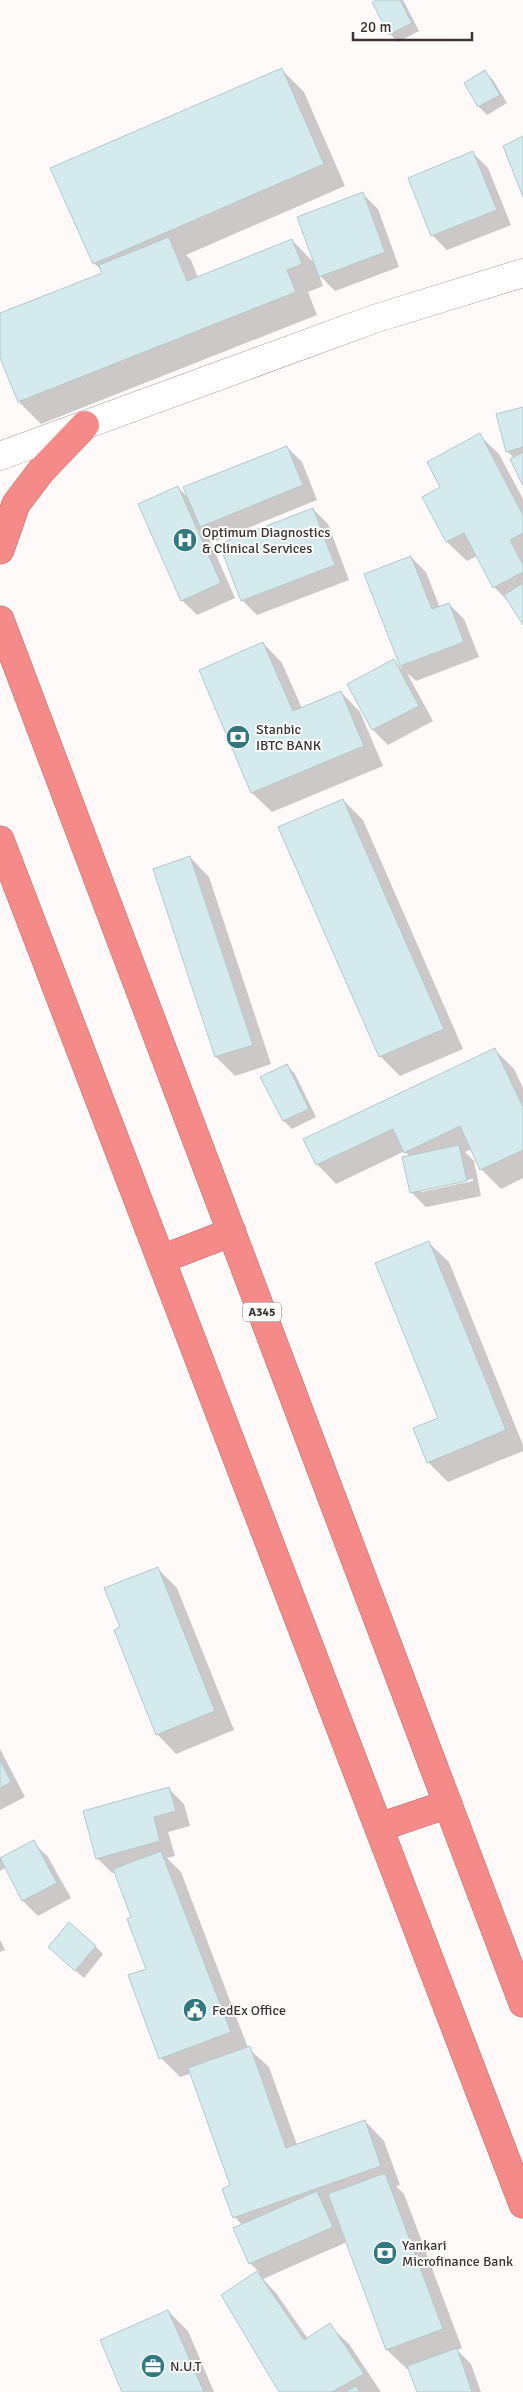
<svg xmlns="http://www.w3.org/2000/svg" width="523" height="2392" font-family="Signika,sans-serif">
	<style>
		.shadow { fill: #0003; fill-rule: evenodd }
		.building { fill: #d4eaec; stroke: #b2c8ca }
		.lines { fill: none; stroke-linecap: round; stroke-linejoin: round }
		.street-casing { stroke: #a3908f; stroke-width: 29 }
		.highway-casing { stroke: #b56c6b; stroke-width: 29 }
		.street { stroke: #fff; stroke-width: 28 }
		.highway { stroke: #f68a89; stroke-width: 28 }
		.labels { text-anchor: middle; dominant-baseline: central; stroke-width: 4; stroke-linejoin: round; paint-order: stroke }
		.shield { fill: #fff; stroke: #767170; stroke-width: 1 }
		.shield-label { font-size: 12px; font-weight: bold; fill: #3c3433 }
		.poi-label { font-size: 14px; fill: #3c3433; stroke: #fff; text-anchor: start }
	</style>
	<rect width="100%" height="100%" fill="#fffafa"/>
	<path class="shadow" d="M 380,0 L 403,0 L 419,31 L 398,42 L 390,34 Z
		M 282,70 L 304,92 L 345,186 L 186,255 L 191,260 L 198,278 L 292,240 L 315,264 L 363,194 L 378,209 L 399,267 L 335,291 L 319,275 L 323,286 L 308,292 L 317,315 L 41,424 L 19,402 L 0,355 L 0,314 L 104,273 L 94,263 Z
		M 485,72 L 493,80 L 507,103 L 487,115 L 479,107 Z
		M 473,153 L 488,168 L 511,225 L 447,250 L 432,235 Z
		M 523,409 L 523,483 L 514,458 L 507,451 Z
		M 479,435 L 499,454 L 523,499 L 523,622 L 511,604 L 494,587 L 477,556 L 467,561 L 447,542 L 424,497 L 442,487 Z
		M 287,447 L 302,462 L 317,500 L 216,541 L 206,532 L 235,598 L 197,615 L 182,600 L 178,487 L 189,499 Z
		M 313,509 L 328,524 L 349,580 L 257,615 L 242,600 Z
		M 411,557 L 426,572 L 440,608 L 449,604 L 464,619 L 479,657 L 416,681 L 407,673 L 433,721 L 388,745 L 373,730 L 348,685 L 394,661 L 402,669 L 366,575 Z
		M 263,643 L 282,663 L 302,708 L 341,692 L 360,712 L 383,766 L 272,812 L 252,793 L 200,670 Z
		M 343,800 L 363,820 L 463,1049 L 400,1076 L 380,1056 L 279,828 Z
		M 190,857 L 209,877 L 271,1064 L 235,1076 L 216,1057 Z
		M 495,1050 L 514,1069 L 523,1088 L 523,1178 L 501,1189 L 481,1169 L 472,1149 L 465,1152 L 474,1161 L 481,1196 L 426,1207 L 411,1192 L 410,1157 L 405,1151 L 336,1184 L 317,1164 ZM 473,1179 L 473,1181 L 421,1192 L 421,1189 Z
		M 287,1065 L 295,1074 L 316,1117 L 292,1129 L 284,1121 L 262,1077 Z
		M 429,1243 L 449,1262 L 523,1445 L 523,1451 L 448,1482 L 428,1462 L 440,1418 Z
		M 157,1568 L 177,1588 L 234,1730 L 176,1754 L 157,1734 Z
		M 0,1749 L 25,1797 L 0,1810 Z
		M 169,1789 L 184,1804 L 190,1826 L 168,1832 L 175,1856 L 167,1858 L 181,1872 L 248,2048 L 269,2067 L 297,2145 L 365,2121 L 384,2141 L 400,2185 L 396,2186 L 404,2194 L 462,2348 L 457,2350 L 471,2364 L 481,2392 L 418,2392 L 410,2368 L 407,2369 L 387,2350 L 347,2242 L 263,2279 L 276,2293 L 308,2339 L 329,2325 L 349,2344 L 381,2392 L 280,2392 L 223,2296 L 259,2272 L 250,2263 L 242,2225 L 235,2217 L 232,2186 L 192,2073 L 180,2077 L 161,2058 L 148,1969 L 133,1918 L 115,1872 L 112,1873 L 97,1858 Z
		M 33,1842 L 48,1857 L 71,1898 L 38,1916 L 23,1901 L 5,1868 L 0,1871 L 0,1858 Z
		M 0,1940 L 5,1950 L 0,1952 Z
		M 95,1946 L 103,1954 L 84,1978 L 57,1955 Z
		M 168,2311 L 188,2331 L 214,2392 L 124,2392 Z"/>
	<path class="building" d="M 377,0 L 400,0 L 412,23 L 389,35 L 372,2 Z
		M 282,68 L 324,164 L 93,264 L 50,168 Z
		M 485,70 L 500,95 L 478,107 L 464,83 Z
		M 523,136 L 523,197 L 503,146 Z
		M 473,151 L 497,210 L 431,236 L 408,178 Z
		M 363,192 L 385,252 L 319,277 L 297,217 Z
		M 169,237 L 187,281 L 292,239 L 302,264 L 287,270 L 296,292 L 18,402 L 0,358 L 0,313 L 102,273 L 99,265 Z
		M 523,407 L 523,447 L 506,452 L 496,414 Z
		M 480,433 L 523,515 L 523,533 L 510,540 L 523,565 L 523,572 L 493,588 L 464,533 L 446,542 L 422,497 L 440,487 L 427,462 Z
		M 287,446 L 303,485 L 200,527 L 183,487 Z
		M 523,452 L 523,486 L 510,459 Z
		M 178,486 L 221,583 L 181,601 L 138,504 Z
		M 313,508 L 335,565 L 241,601 L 219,544 Z
		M 411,556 L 432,609 L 449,603 L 464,642 L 400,666 L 364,574 Z
		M 523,583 L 523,625 L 504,595 Z
		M 263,642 L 293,711 L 341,691 L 364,746 L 251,793 L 199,670 Z
		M 394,659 L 419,706 L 372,730 L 347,684 Z
		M 343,799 L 444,1029 L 379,1057 L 278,827 Z
		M 190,856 L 253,1045 L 215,1057 L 153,869 Z
		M 495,1048 L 523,1107 L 523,1150 L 480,1170 L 460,1126 L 404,1153 L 393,1129 L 316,1165 L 303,1139 Z
		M 287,1064 L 309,1109 L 283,1121 L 260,1077 Z
		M 459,1145 L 467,1181 L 410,1193 L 402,1157 Z
		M 429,1241 L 506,1430 L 427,1463 L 413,1428 L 438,1418 L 375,1263 Z
		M 158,1567 L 215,1711 L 156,1735 L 114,1630 L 120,1627 L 104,1588 Z
		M 0,1760 L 11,1782 L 0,1788 Z
		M 169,1787 L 176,1811 L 154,1817 L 160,1841 L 96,1859 L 83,1811 Z
		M 34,1840 L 57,1883 L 22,1901 L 0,1858 Z
		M 161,1851 L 231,2032 L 159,2059 L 128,1975 L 146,1969 L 127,1919 L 131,1917 L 113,1869 Z
		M 69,1922 L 96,1946 L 75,1971 L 48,1947 Z
		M 250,2046 L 286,2148 L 365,2120 L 381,2166 L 233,2218 L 222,2189 L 230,2185 L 188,2068 Z
		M 385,2173 L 443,2329 L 386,2350 L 328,2194 Z
		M 317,2191 L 333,2227 L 249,2264 L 233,2228 Z
		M 257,2271 L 304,2340 L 330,2323 L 364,2374 L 332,2392 L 279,2392 L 221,2295 Z
		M 168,2310 L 204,2392 L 122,2392 L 100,2340 Z
		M 457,2348 L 472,2392 L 417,2392 L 407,2366 Z
		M 356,2386 L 360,2392 L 345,2392 Z"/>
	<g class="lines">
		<g class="street-casing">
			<path id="street" d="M 0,456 L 374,319 L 523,273"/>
		</g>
		<g class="highway-casing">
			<path id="highway" d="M 0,550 L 16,504 L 41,471 L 85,425
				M 0,620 L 523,2003
				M 0,840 L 523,2204
				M 162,1259 L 232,1232
				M 380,1827 L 448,1804"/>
		</g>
		<use href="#street" class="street"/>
		<use href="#highway" class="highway"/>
	</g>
	<defs>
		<g id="hospital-disc" transform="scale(1.25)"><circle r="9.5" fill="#30797f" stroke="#fff"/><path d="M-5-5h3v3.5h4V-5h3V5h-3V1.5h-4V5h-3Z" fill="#fff"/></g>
		<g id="bank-disc" transform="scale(1.25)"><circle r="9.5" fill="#30797f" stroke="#fff"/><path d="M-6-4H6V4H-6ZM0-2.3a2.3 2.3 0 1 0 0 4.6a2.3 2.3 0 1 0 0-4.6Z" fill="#fff"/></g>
		<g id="civic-disc" transform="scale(1.25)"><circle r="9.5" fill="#30797f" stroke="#fff"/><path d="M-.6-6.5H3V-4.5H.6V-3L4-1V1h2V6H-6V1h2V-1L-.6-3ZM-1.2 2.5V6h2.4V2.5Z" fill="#fff"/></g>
		<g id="office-disc" transform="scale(1.25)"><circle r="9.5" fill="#30797f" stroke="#fff"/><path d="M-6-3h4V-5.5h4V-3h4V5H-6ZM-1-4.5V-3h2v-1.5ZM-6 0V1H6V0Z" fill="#fff"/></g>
	</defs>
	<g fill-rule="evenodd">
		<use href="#hospital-disc" x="185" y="540"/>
		<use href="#bank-disc" x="238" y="737"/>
		<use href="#civic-disc" x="195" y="2010"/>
		<use href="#bank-disc" x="385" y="2253"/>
		<use href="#office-disc" x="153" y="2366"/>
	</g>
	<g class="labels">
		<rect class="shield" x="243" y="1302.5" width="38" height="19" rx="4"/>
		<g class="shield-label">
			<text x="262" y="1312">A345</text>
		</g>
		<g class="poi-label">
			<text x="202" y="532">Optimum Diagnostics<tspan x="202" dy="16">&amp; Clinical Services</tspan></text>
			<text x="256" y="729">Stanbic<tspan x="256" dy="16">IBTC BANK</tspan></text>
			<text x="212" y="2010">FedEx Office</text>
			<text x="402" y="2245">Yankari<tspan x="402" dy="16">Microfinance Bank</tspan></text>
			<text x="170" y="2366">N.U.T</text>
		</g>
	</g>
	<path d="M353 32v8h119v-8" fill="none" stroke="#3c3433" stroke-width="2.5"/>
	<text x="360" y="32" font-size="15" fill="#3c3433" stroke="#ffffff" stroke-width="4" paint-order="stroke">20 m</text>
</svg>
